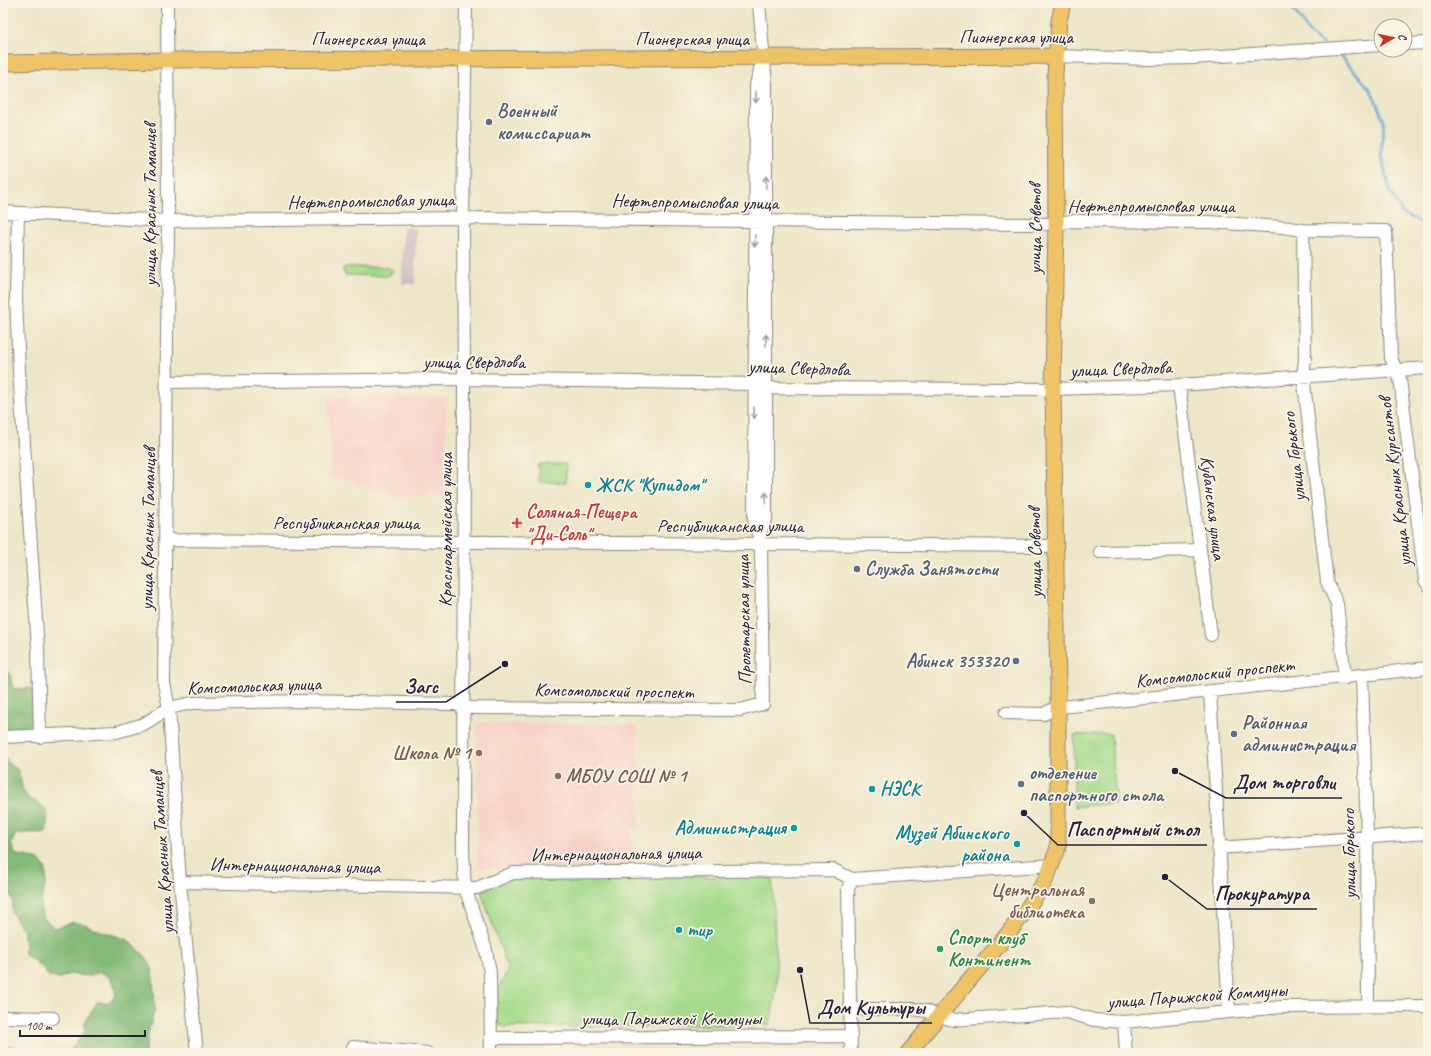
<svg xmlns="http://www.w3.org/2000/svg" width="1431" height="1056" font-family="Caveat,sans-serif">
	<style>
		.built { fill: #f7d1c9 }
		.industrial { fill: #d2bfc1 }
		.green { fill: #a4da8b; stroke: #637e63 }
		.forest { fill: #83ba77; stroke: #526e59 }
		.lines { fill: none; stroke-linecap: round; stroke-linejoin: round }
		.stream { stroke: #61a1d4; stroke-width: 2.5 }
		.minor-casing { stroke: #888482; stroke-width: 14 }
		.major-casing { stroke: #888482; stroke-width: 17 }
		.minor { stroke: #fff; stroke-width: 12 }
		.major { stroke: #efc469; stroke-width: 15 }
		.oneway { stroke: #9c9ca7 }
		.service-dot { fill: #5c6f8a; stroke: #fcf5e5; stroke-width: 1.5 }
		.culture-dot { fill: #0f9aa8; stroke: #fcf5e5; stroke-width: 1.5 }
		.health-dot { fill: #e0444e; stroke: #fcf5e5; stroke-width: 1.5 }
		.education-dot { fill: #8d6e63; stroke: #fcf5e5; stroke-width: 1.5 }
		.leisure-dot { fill: #2e9e5b; stroke: #fcf5e5; stroke-width: 1.5 }
		.labels { text-anchor: middle; dominant-baseline: central; stroke-width: 3.5; stroke-linejoin: round; paint-order: stroke }
		.street-label { font-size: 19px; fill: #22223b; stroke: #fcf5e5 }
		.service-label { font-size: 19px; font-weight: bold; fill: #4e5e75; stroke: #fcf5e5; text-anchor: start }
		.culture-label { font-size: 19px; font-weight: bold; fill: #0d838f; stroke: #fcf5e5; text-anchor: start }
		.health-label { font-size: 19px; font-weight: bold; fill: #be3a42; stroke: #fcf5e5; text-anchor: start }
		.education-label { font-size: 19px; font-weight: bold; fill: #785e54; stroke: #fcf5e5; text-anchor: end }
		.leisure-label { font-size: 19px; font-weight: bold; fill: #27864d; stroke: #fcf5e5; text-anchor: start }
		.leader { fill: none; stroke: #22223b; stroke-width: 1.5 }
		.callout-dot { fill: #22223b; stroke: #fcf5e5; stroke-width: 1.5 }
		.callout-label { font-size: 20px; text-anchor: middle; font-weight: bold; fill: #22223b; stroke: #fcf5e5; stroke-width: 3.5; stroke-linejoin: round; paint-order: stroke }
	</style>
	<rect width="100%" height="100%" fill="#fcf5e5"/>
	<filter id="ink" filterUnits="userSpaceOnUse"><feTurbulence type="fractalNoise" baseFrequency=".025" numOctaves="2"/><feDisplacementMap in="SourceGraphic" scale="8" xChannelSelector="R" yChannelSelector="G"/><feConvolveMatrix kernelMatrix="1 2 1 2 8 2 1 2 1" color-interpolation-filters="sRGB"/></filter>
	<filter id="wash" filterUnits="userSpaceOnUse"><feTurbulence type="fractalNoise" baseFrequency=".012" numOctaves="4" result="noise"/><feDisplacementMap in="SourceGraphic" scale="16" xChannelSelector="R" yChannelSelector="G"/><feGaussianBlur stdDeviation="0.9" result="paint"/><feColorMatrix in="noise" values="0 0 0 0 0 0 0 0 0 0 0 0 0 0 0 0 0 1.4 0 .05"/><feComposite in="paint" operator="in"/></filter>
	<g filter="url(#wash)">
		<rect width="100%" height="100%" fill="#ede6c8"/>
		<path class="built" d="M 328,396 L 447,398 L 445,496 L 393,497 L 384,490 L 357,486 L 349,479 L 331,478 Z
			M 477,723 L 637,725 L 640,827 L 632,827 L 633,868 L 478,868 Z"/>
		<path class="industrial" d="M 403,228 L 416,228 L 415,284 L 402,284 Z"/>
		<path class="green" d="M 346,267 L 386,267 L 393,270 L 390,275 L 386,276 L 345,275 L 343,271 L 343,268 Z
			M 538,464 L 566,464 L 566,483 L 539,482 Z
			M 1111,734 L 1116,803 L 1074,807 L 1074,735 Z
			M 772,876 L 777,985 L 770,1025 L 505,1027 L 496,1022 L 497,992 L 508,969 L 481,891 L 515,878 Z"/>
		<path class="forest" d="M 3,668 L 10,674 L 13,689 L 30,688 L 34,691 L 36,727 L 33,732 L 12,732 L 3,730 Z
			M 3,754 L 9,764 L 18,770 L 23,790 L 29,799 C 47,804 50,814 46,832 C 34,834 26,831 15,835 L 11,844 L 15,854 C 21,856 30,856 36,859 C 58,870 38,895 41,911 C 42,918 49,923 54,928 L 74,922 L 85,924 L 95,929 L 128,940 L 147,958 L 152,968 L 155,1007 L 147,1038 L 145,1053 L 43,1053 L 70,1050 L 84,1033 L 85,1022 L 97,1002 L 108,1003 L 116,996 C 115,983 112,977 100,972 L 90,976 L 69,974 L 59,979 L 48,976 L 42,967 L 25,954 L 24,932 L 12,913 L 13,901 L 3,876 Z
			M 11,1046 L 26,1049 L 34,1053 L 3,1053 L 3,1047 Z"/>
		<g class="lines">
			<path class="stream" d="M 1289,3 L 1311,35 L 1324,45
				M 1335,53 L 1343,58 L 1371,90 L 1384,121 L 1381,156 L 1390,190 L 1402,213 L 1428,226"/>
		</g>
	</g>
	<g filter="url(#ink)">
		<g class="lines">
			<g class="minor-casing">
				<path id="minor" d="M 167,3 L 168,221 L 164,683 L 169,708 L 180,882 L 197,1053
					M 466,3 L 463,218 L 464,379 L 463,849 L 465,888 L 486,950 L 490,973 L 491,1053
					M 759,3 L 766,85 L 766,519 L 759,536
					M 1405,44 L 1428,43
					M 1056,56 L 1149,59 L 1193,58 L 1381,45
					M 3,212 L 168,221 L 463,218 L 1029,224 L 1056,224 L 1071,221 L 1210,222 L 1282,227 L 1303,230 L 1386,231 L 1391,358 L 1400,379 L 1425,580 L 1428,585
					M 18,214 L 16,297 L 19,371 L 38,648 L 40,737
					M 1303,230 L 1305,360 L 1303,375 L 1327,582 L 1337,604 L 1345,678
					M 167,382 L 464,379 L 754,384 L 766,388 L 1053,389 L 1179,385 L 1428,368
					M 1179,385 L 1211,635
					M 166,540 L 1054,546
					M 1100,552 L 1200,550
					M 1362,676 L 1367,836 L 1368,1006
					M 1210,691 L 1229,1011
					M 1006,713 L 1044,714 L 1057,707 L 1071,706 L 1428,668
					M 3,737 L 117,732 L 144,724 L 169,708 L 192,703 L 303,701 L 454,704 L 472,708 L 740,710 L 763,704 L 761,543 L 754,520 L 756,85 L 763,58
					M 1218,848 L 1428,833
					M 180,882 L 477,888 L 513,873 L 834,870 L 852,879 L 1052,865
					M 851,1009 L 912,1009 L 926,1011 L 938,1016 L 953,1020 L 1066,1012 L 1094,1020 L 1124,1022 L 1282,1007 L 1428,1006
					M 3,1017 L 53,1018
					M 1124,1022 L 1126,1053
					M 492,1038 L 851,1036
					M 353,1047 L 427,1053
					M 851,1053 L 848,889 L 852,879"/>
			</g>
			<g class="major-casing">
				<path id="major" d="M 3,63 L 167,60 L 1056,56
					M 908,1053 L 1007,935 L 1029,906 L 1045,881 L 1058,848 L 1058,689 L 1053,389 L 1056,224 L 1055,74 L 1059,21 L 1063,3"/>
			</g>
			<use href="#minor" class="minor"/>
			<use href="#major" class="major"/>
		</g>
		<defs><path id="oneway-shaft" d="M-6 0H5M1.5-3L5.5 0L1.5 3" fill="none" stroke-width="1.6" stroke-linecap="round" stroke-linejoin="round"/></defs>
		<g class="oneway">
			<use href="#oneway-shaft" transform="translate(756 97) rotate(91)"/>
			<use href="#oneway-shaft" transform="translate(766 182) rotate(-90)"/>
			<use href="#oneway-shaft" transform="translate(755 241) rotate(90)"/>
			<use href="#oneway-shaft" transform="translate(766 340) rotate(-90)"/>
			<use href="#oneway-shaft" transform="translate(754 413) rotate(90)"/>
			<use href="#oneway-shaft" transform="translate(766 498) rotate(-90)"/>
		</g>
	</g>
	<g class="service-dot">
		<circle cx="489" cy="122" r="4"/>
		<circle cx="857" cy="569" r="4"/>
		<circle cx="1016" cy="661" r="4"/>
		<circle cx="1234" cy="734" r="4"/>
		<circle cx="1021" cy="784" r="4"/>
	</g>
	<g class="culture-dot">
		<circle cx="588" cy="485" r="4"/>
		<circle cx="872" cy="789" r="4"/>
		<circle cx="794" cy="828" r="4"/>
		<circle cx="1017" cy="844" r="4"/>
		<circle cx="679" cy="930" r="4"/>
	</g>
	<path class="health-dot" d="M515 517h4v4h4v4h-4v4h-4v-4h-4v-4h4z"/>
	<g class="education-dot">
		<circle cx="479" cy="753" r="4"/>
		<circle cx="558" cy="776" r="4"/>
		<circle cx="1092" cy="901" r="4"/>
	</g>
	<circle class="leisure-dot" cx="940" cy="949" r="4"/>
	<g class="labels">
		<g class="street-label">
			<text x="1016" y="37">Пионерская улица</text>
			<text x="368" y="39">Пионерская улица</text>
			<text x="692" y="39">Пионерская улица</text>
			<text transform="translate(371 201) rotate(-1)">Нефтепромысловая улица</text>
			<text transform="translate(695 202) rotate(1)">Нефтепромысловая улица</text>
			<text transform="translate(150 205) rotate(-90)">улица Красных Таманцев</text>
			<text x="1151" y="206">Нефтепромысловая улица</text>
			<text transform="translate(1035 229) rotate(-90)">улица Советов</text>
			<text x="474" y="362">улица Свердлова</text>
			<text transform="translate(799 368) rotate(2)">улица Свердлова</text>
			<text transform="translate(1121 369) rotate(-2)">улица Свердлова</text>
			<text transform="translate(1294 457) rotate(-97)">улица Горького</text>
			<text transform="translate(1395 482) rotate(-97)">улица Красных Курсантов</text>
			<text transform="translate(1213 508) rotate(83)">Кубанская улица</text>
			<text x="346" y="523">Республиканская улица</text>
			<text x="730" y="526">Республиканская улица</text>
			<text transform="translate(148 529) rotate(-89)">улица Красных Таманцев</text>
			<text transform="translate(446 530) rotate(-90)">Красноармейская улица</text>
			<text transform="translate(1035 553) rotate(-91)">улица Советов</text>
			<text transform="translate(744 620) rotate(-91)">Пролетарская улица</text>
			<text transform="translate(1215 673) rotate(-6)">Комсомольский проспект</text>
			<text transform="translate(254 686) rotate(-2)">Комсомольская улица</text>
			<text transform="translate(614 691) rotate(1)">Комсомольский проспект</text>
			<text transform="translate(162 853) rotate(-94)">улица Красных Таманцев</text>
			<text transform="translate(616 854) rotate(-1)">Интернациональная улица</text>
			<text transform="translate(1349 854) rotate(-91)">улица Горького</text>
			<text transform="translate(295 866) rotate(1)">Интернациональная улица</text>
			<text transform="translate(1197 996) rotate(-4)">улица Парижской Коммуны</text>
			<text x="671" y="1019">улица Парижской Коммуны</text>
		</g>
		<g class="service-label">
			<text x="497" y="111">Военный<tspan x="497" dy="22">комиссариат</tspan></text>
			<text x="865" y="569">Служба Занятости</text>
			<text x="1008" y="661" text-anchor="end">Абинск 353320</text>
			<text x="1242" y="723">Районная<tspan x="1242" dy="22">администрация</tspan></text>
			<text x="1029" y="773">отделение<tspan x="1029" dy="22">паспортного стола</tspan></text>
		</g>
		<g class="culture-label">
			<text x="596" y="485">ЖСК "Купидом"</text>
			<text x="880" y="789">НЭСК</text>
			<text x="786" y="828" text-anchor="end">Администрация</text>
			<text x="1009" y="833" text-anchor="end">Музей Абинского<tspan x="1009" dy="22">района</tspan></text>
			<text x="687" y="930">тир</text>
		</g>
		<g class="health-label">
			<text x="526" y="512">Соляная-Пещера<tspan x="526" dy="22">"Ди-Соль"</tspan></text>
		</g>
		<g class="education-label">
			<text x="471" y="753">Школа № 1</text>
			<text x="566" y="776" text-anchor="start">МБОУ СОШ № 1</text>
			<text x="1084" y="890">Центральная<tspan x="1084" dy="22">библиотека</tspan></text>
		</g>
		<g class="leisure-label">
			<text x="948" y="938">Спорт клуб<tspan x="948" dy="22">Континент</tspan></text>
		</g>
	</g>
	<path class="leader" d="M505 664L446 702H396M1175 771L1226 798H1342M1024 813L1058 845H1207M1165 877L1207 909H1317M800 970L810 1023H932"/>
	<g class="callout-dot">
		<circle cx="505" cy="664" r="4"/>
		<circle cx="1175" cy="771" r="4"/>
		<circle cx="1024" cy="813" r="4"/>
		<circle cx="1165" cy="877" r="4"/>
		<circle cx="800" cy="970" r="4"/>
	</g>
	<g class="callout-label">
		<text x="421" y="693">Загс</text>
		<text x="1284" y="789">Дом торговли</text>
		<text x="1133" y="836">Паспортный стол</text>
		<text x="1262" y="900">Прокуратура</text>
		<text x="871" y="1014">Дом Культуры</text>
	</g>
	<rect width="1431" height="1056" fill="none" stroke="#fcf5e5" stroke-width="16"/>
	<g transform="translate(1393 38) rotate(81)"><circle r="19" fill="#fcf5e5" stroke="#a5a1a1"/>
	<path d="M0-3L7 15L0 10L-7 15Z" fill="#c8321e"/>
	<text y="-6" font-size="11" font-weight="bold" text-anchor="middle" fill="#22223b">С</text>
	</g>
	<path d="M20 1030v6h125v-6" fill="none" stroke="#22223b" stroke-width="2"/>
	<text x="26" y="1030" font-size="12" fill="#22223b" stroke="#fcf5e5" stroke-width="3" paint-order="stroke">100 m</text>
</svg>
